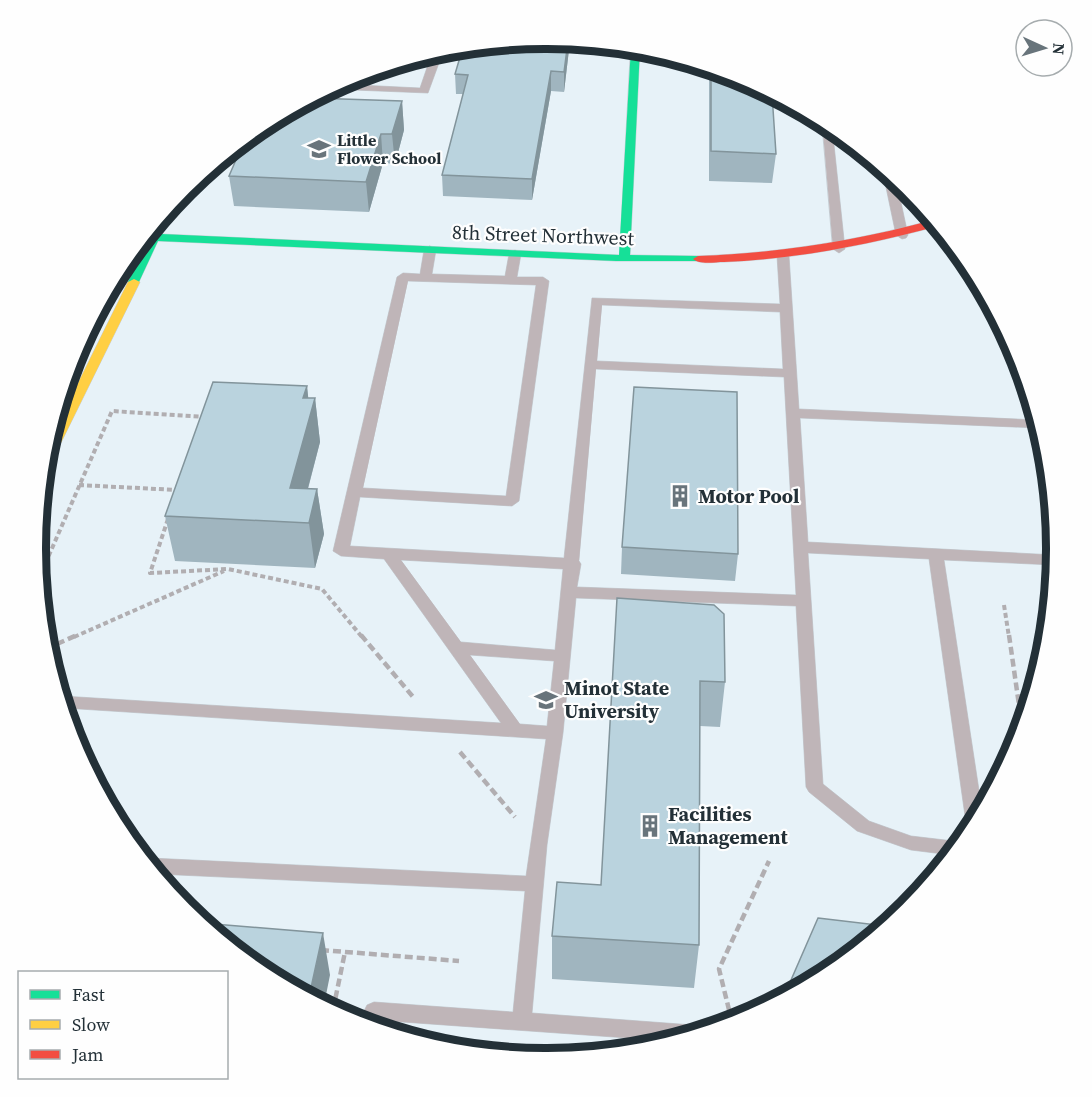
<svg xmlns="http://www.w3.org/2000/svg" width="1092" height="1097" font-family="'Source Serif 4',serif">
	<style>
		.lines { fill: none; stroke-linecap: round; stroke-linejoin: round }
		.lane-casing { stroke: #c5ced4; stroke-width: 1 }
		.fast-casing { stroke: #c5ced4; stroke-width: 1 }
		.slow-casing { stroke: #c5ced4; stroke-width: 1 }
		.jam-casing { stroke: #c5ced4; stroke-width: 1 }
		.path-far1 { stroke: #b1aeb1; stroke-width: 4; stroke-dasharray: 5 3; stroke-linecap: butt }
		.path { stroke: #b1aeb1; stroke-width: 4.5; stroke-dasharray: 8 4; stroke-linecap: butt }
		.lane { fill: #bfb5b8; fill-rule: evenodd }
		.fast { fill: #16e098; fill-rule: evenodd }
		.slow { fill: #ffcf43; fill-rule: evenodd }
		.jam { fill: #f24e42; fill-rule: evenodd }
		.wall { fill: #a0b5bf }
		.shaded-wall { fill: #82949b }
		.building { fill: #bad3de; stroke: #82949b; stroke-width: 1.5 }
		.labels { text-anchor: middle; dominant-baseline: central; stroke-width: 4.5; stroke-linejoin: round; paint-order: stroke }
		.far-poi-label { font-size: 16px; font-weight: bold; fill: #233037; stroke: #fefefe; text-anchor: start }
		.street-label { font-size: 20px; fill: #233037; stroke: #fefefe }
		.poi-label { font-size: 20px; font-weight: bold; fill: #233037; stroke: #fefefe; text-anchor: start }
		.rim { fill: none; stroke: #233037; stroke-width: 8 }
	</style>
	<rect width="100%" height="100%" fill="#e7f2f8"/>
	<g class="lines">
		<g class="lane-casing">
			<path id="lane" d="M 442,50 L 443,52 L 428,93 L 329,89 L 338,84 L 420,88 L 432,53 Z
				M 822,121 L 832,126 L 845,249 L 839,253 L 833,249 Z
				M 885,171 L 896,179 L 908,235 L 906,238 L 902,239 L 896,235 L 883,173 Z
				M 430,246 L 436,250 L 432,274 L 505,276 L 509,254 L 515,250 L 521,254 L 517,277 L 543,277 L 549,281 L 519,501 L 512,506 L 360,497 L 350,546 L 564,558 L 592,298 L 780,304 L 777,256 L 783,252 L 789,256 L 799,409 L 1037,420 L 1040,428 L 1038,428 L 800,418 L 808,542 L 1055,555 L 1054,565 L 944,560 L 982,810 L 971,829 L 966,823 L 929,559 L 808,553 L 823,784 L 869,821 L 911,836 L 962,842 L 951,855 L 911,850 L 857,831 L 809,792 L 806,787 L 796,606 L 576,598 L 563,733 L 547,845 L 532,1013 L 693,1025 L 700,1028 L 702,1032 L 670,1041 L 374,1020 L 367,1017 L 364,1011 L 367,1005 L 374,1002 L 513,1012 L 525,891 L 156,874 L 145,860 L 150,858 L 526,876 L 546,739 L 64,708 L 62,696 L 501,723 L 384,559 L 341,556 L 333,551 L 397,277 L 403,273 L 420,274 L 424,250 ZM 408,281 L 536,285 L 506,496 L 363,488 ZM 602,305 L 780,312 L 783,369 L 597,361 ZM 596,369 L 784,377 L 796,595 L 577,587 L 581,564 L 579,561 ZM 401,560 L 563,569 L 555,650 L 461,642 ZM 470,655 L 554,661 L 547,726 L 520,724 Z"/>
		</g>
		<g class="fast-casing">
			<path id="fast" d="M 631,47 L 640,48 L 630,255 L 698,256 L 703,259 L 702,261 L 616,261 L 158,241 L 138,284 L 130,284 L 128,282 L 148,240 L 143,240 L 148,234 L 151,234 L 155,225 L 169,207 L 172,210 L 161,234 L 619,255 Z"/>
		</g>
		<g class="slow-casing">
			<path id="slow" d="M 134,279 L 140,282 L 50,465 L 44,469 L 46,448 L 128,282 Z"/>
		</g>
		<g class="jam-casing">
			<path id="jam" d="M 933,220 L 938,226 C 868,245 796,259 724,262 C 714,262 700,265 693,259 L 698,256 C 779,253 855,241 933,220 Z"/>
		</g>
		<path class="path-far1" d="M 79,485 L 177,490
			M 168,519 L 150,573 L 228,569 L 322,589 L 362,637
			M 39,578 L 112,411 L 205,417
			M 1004,605 L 1009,637
			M 74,637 L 224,571"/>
		<path class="path" d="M 361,635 L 414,698
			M 1009,635 L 1022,726
			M 46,649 L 77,635
			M 460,752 L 515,817
			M 321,950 L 459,961
			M 333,1010 L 345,952
			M 732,1022 L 719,969 L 769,861"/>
		<use href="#lane" class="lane"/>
		<use href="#fast" class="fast"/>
		<use href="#slow" class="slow"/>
		<use href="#jam" class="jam"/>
	</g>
	<path class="wall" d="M 570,41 L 564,92 L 551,91 L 532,200 L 443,196 L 442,175 L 463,94 L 456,94 L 455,74 Z
		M 709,67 L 741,77 L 776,154 L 772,183 L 709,181 Z
		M 328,91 L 326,99 L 402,101 L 404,130 L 395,164 L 383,163 L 369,212 L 234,206 L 229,176 Z
		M 307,386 L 308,398 L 315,398 L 320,442 L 308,489 L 317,489 L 324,534 L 315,568 L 175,561 L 165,516 Z
		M 622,547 L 738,554 L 735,581 L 621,574 Z
		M 714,605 L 725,682 L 720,727 L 700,726 L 699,945 L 694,988 L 552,979 L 552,936 L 601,885 Z
		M 829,973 L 786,996 L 788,987 Z"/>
	<path class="shaded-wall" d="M 568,41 L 570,41 L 564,92 L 564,72 Z
		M 551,71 L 551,91 L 532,200 L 532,179 Z
		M 328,90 L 328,91 L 316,127 L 312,98 Z
		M 402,101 L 404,130 L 395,164 L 392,134 Z
		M 381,134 L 383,163 L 369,212 L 366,182 Z
		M 307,386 L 310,414 L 315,398 L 320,442 L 299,522 L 290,488 L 303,398 Z
		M 317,489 L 324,534 L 315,568 L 309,523 Z
		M 323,933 L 330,975 L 324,1005 L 309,997 Z"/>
	<path class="building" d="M 546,39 L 568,41 L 564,72 L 551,71 L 532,179 L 442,175 L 468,75 L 455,74 L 463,47 Z
		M 711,68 L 741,77 L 772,94 L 776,154 L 711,151 Z
		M 312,98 L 402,101 L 392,134 L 381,134 L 366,182 L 229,176 L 245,139 L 263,124 Z
		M 213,382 L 307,386 L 303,398 L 315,398 L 290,488 L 317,489 L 309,523 L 165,516 Z
		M 634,387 L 737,392 L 738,554 L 622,547 Z
		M 617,598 L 714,605 L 724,614 L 725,682 L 700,681 L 699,945 L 552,936 L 557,882 L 601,885 Z
		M 818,918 L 886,926 L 829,973 L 799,989 L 788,987 Z
		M 202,923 L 323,933 L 309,997 L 262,972 Z"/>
	<defs>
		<g id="school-bare" transform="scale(1.8)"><path d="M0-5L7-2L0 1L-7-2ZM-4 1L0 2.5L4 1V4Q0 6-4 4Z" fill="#68747b" stroke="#fefefe" stroke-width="2.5" paint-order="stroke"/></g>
		<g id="building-bare" transform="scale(1.8)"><path d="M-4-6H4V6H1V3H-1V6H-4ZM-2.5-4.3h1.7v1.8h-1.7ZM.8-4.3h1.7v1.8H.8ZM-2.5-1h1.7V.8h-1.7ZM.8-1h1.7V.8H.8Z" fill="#68747b" stroke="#fefefe" stroke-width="2.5" paint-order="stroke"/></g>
		<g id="university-bare" transform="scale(1.8)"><path d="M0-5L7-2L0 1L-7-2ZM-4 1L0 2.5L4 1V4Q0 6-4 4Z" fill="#68747b" stroke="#fefefe" stroke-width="2.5" paint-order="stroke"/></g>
	</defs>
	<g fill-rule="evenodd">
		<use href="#school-bare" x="319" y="149"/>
		<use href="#building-bare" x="680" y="496"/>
		<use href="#university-bare" x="546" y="700"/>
		<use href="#building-bare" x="650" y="826"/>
	</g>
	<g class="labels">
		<g class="far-poi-label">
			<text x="337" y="140">Little<tspan x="337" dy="18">Flower School</tspan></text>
		</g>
		<g class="street-label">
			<text transform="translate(543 235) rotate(2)">8th Street Northwest</text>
		</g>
		<g class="poi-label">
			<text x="698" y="496">Motor Pool</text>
			<text x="564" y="688">Minot State<tspan x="564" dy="23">University</tspan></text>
			<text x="668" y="814">Facilities<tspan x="668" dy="23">Management</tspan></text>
		</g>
	</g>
	<path d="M0 0H1092V1097H0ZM545 49H547A499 499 0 0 1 1046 548V549A499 499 0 0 1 547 1048H545A499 499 0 0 1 46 549V548A499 499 0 0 1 545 49Z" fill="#fefefe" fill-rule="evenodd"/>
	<path class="rim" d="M545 49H547A499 499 0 0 1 1046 548V549A499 499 0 0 1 547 1048H545A499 499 0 0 1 46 549V548A499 499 0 0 1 545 49Z"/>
	<rect x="18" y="971" width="210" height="108" fill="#fefefe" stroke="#a6acae" stroke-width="1.5"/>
	<rect x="30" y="990" width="30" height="9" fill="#16e098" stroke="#a6acae" stroke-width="1.5"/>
	<text x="72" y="1001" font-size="18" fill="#233037">Fast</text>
	<rect x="30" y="1020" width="30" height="9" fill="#ffcf43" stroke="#a6acae" stroke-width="1.5"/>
	<text x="72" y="1031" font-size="18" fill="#233037">Slow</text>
	<rect x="30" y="1050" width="30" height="9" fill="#f24e42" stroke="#a6acae" stroke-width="1.5"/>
	<text x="72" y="1061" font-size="18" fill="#233037">Jam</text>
	<g transform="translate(1044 48) rotate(94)"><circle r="28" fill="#fefefe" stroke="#a6acae" stroke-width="1.5"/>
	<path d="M0-4.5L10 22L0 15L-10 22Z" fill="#68747b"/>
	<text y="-9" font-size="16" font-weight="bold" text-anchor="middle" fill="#233037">N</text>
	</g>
</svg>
